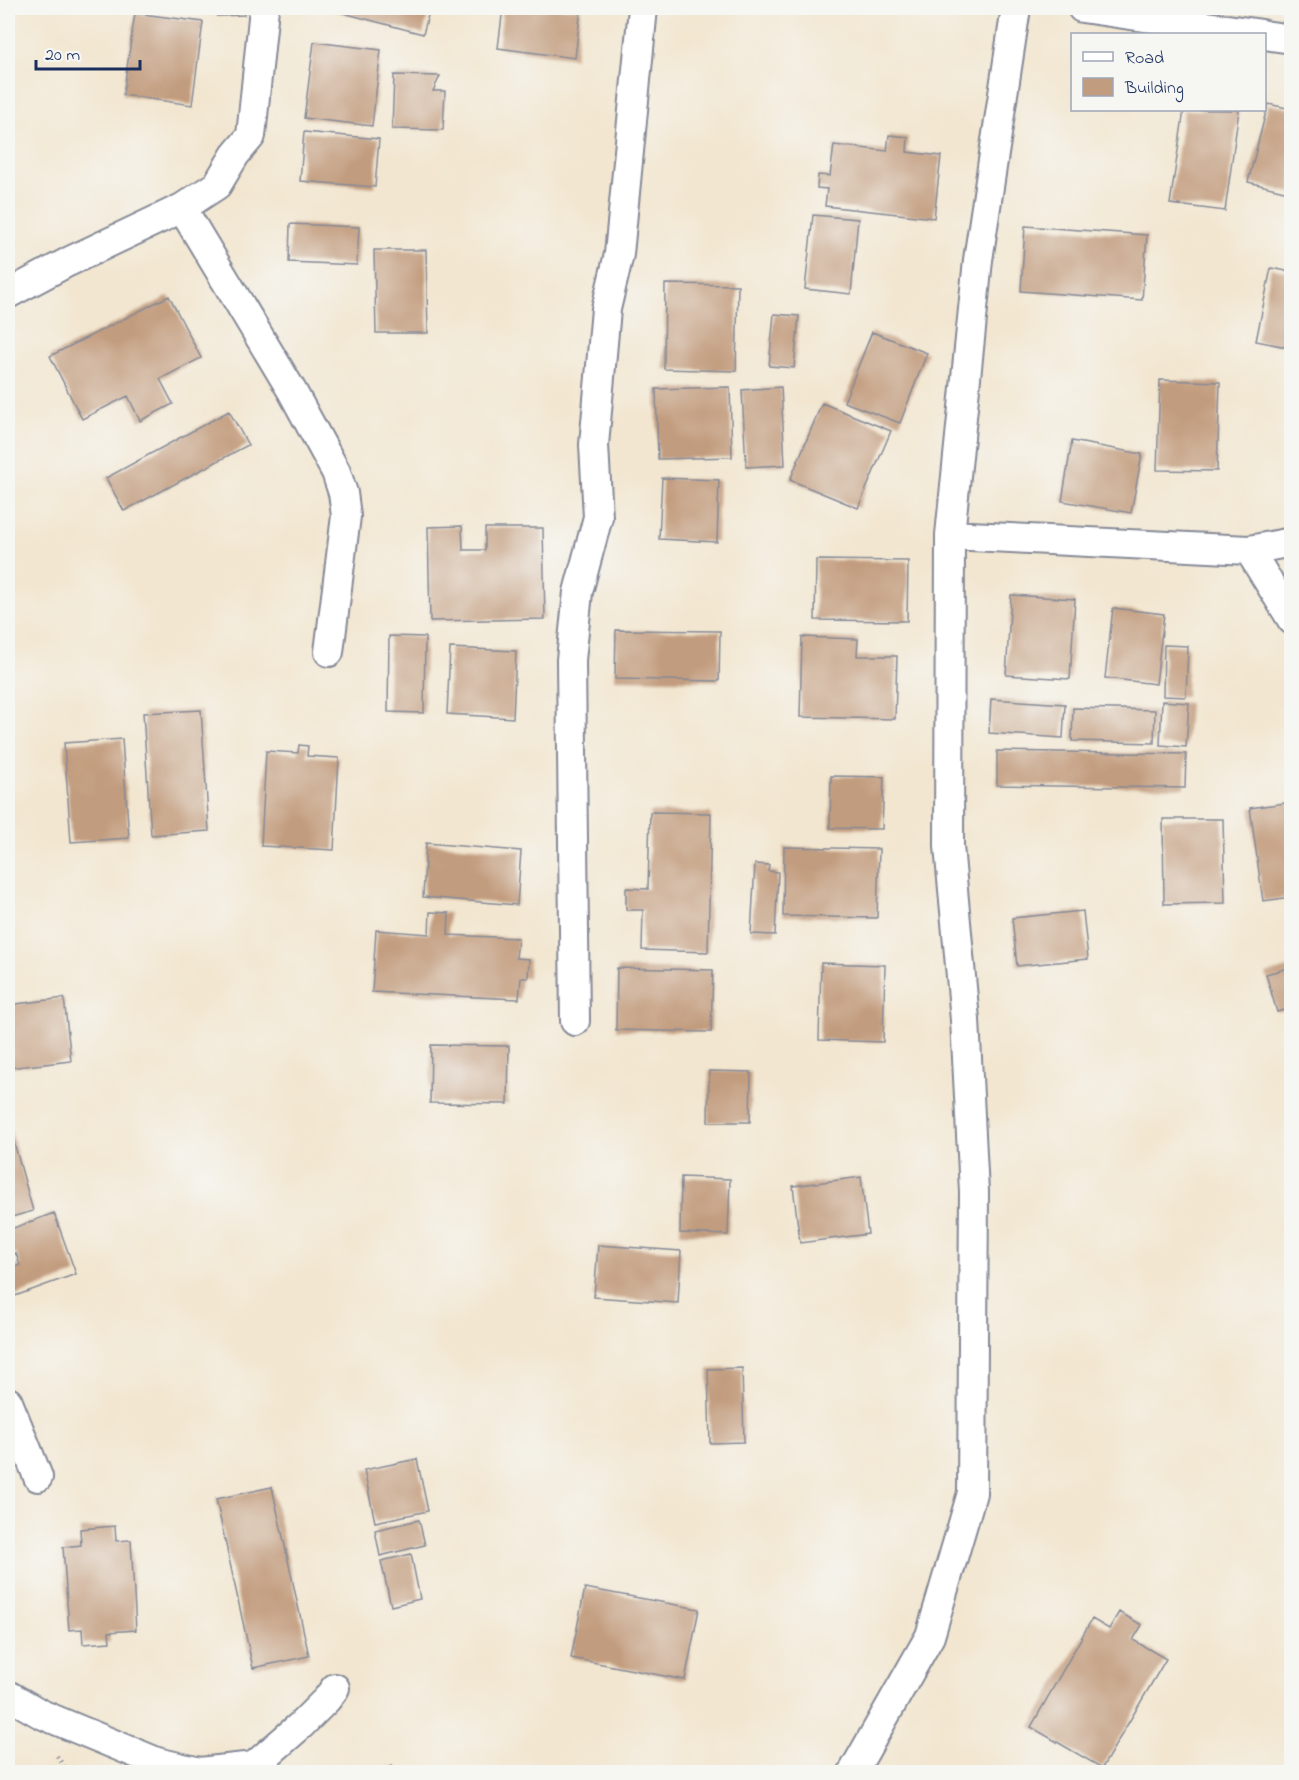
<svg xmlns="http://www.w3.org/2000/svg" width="1299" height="1780" font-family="'Indie Flower',sans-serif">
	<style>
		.building { fill: #c29c7e }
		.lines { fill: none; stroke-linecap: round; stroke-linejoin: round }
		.street-casing { stroke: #868a97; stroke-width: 32 }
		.path { stroke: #868a97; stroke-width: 4; stroke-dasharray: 1.5 4.5; stroke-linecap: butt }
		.street { stroke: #fff; stroke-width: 28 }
	</style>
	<rect width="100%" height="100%" fill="#f6f6f2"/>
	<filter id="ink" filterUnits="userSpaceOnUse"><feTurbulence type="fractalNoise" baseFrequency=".0167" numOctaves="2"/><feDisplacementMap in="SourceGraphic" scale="12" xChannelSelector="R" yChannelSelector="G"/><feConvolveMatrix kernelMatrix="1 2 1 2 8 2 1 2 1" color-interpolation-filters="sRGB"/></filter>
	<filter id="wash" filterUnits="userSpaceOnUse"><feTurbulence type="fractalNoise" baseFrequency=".008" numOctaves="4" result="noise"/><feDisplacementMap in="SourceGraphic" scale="24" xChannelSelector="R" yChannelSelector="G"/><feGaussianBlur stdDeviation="1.35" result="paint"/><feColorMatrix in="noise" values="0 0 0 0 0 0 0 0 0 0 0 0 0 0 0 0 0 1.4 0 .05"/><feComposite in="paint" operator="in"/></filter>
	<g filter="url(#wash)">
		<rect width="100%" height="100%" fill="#f2e6d0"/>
		<g id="blocks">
			<path class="building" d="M 222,8 L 244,8 L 244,15 L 217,16 Z
				M 333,8 L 430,8 L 423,34 L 332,10 Z
				M 503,8 L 581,8 L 575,58 L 498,48 Z
				M 135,13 L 203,22 L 192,105 L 123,95 Z
				M 314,42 L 381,50 L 372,126 L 304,118 Z
				M 394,75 L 440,76 L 433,91 L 445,91 L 443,130 L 392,129 Z
				M 1268,104 L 1292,109 L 1292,193 L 1248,182 Z
				M 1184,110 L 1239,110 L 1225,211 L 1170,204 Z
				M 304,132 L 379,139 L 375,187 L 300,181 Z
				M 889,135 L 908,137 L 907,152 L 941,156 L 934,218 L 825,206 L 827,189 L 817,188 L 818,175 L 830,176 L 834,145 L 887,151 Z
				M 813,215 L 858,219 L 851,294 L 805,289 Z
				M 290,224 L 359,227 L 357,265 L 289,262 Z
				M 1025,226 L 1147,235 L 1142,300 L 1021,291 Z
				M 374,250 L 426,250 L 428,333 L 376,333 Z
				M 1271,268 L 1292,272 L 1292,348 L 1256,341 Z
				M 665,284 L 738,285 L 736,371 L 664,369 Z
				M 169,296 L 201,358 L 160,379 L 173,404 L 140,421 L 128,396 L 82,419 L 50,356 Z
				M 774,314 L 799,316 L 794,368 L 769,366 Z
				M 872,332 L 927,353 L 900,423 L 844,402 Z
				M 1160,380 L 1220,382 L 1217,471 L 1157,470 Z
				M 730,387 L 732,457 L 658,459 L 656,389 Z
				M 781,387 L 785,465 L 746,467 L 742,390 Z
				M 822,403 L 891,431 L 858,508 L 790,480 Z
				M 229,411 L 248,445 L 124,511 L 106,478 Z
				M 1072,441 L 1142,454 L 1131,513 L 1062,501 Z
				M 662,478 L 719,480 L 717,542 L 659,539 Z
				M 462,526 L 463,550 L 485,550 L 485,528 L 543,528 L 545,619 L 430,621 L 428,527 Z
				M 816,560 L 908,561 L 907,621 L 815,620 Z
				M 1011,595 L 1075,599 L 1070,679 L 1006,675 Z
				M 1113,608 L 1164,614 L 1156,684 L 1105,678 Z
				M 616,630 L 720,631 L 719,681 L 615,679 Z
				M 389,636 L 425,637 L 424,713 L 388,712 Z
				M 802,637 L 858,639 L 857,656 L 897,656 L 895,719 L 800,717 Z
				M 1164,645 L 1188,646 L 1186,697 L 1163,696 Z
				M 450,648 L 516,651 L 513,718 L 447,714 Z
				M 991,699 L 1065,704 L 1063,738 L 989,733 Z
				M 1162,701 L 1189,703 L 1186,747 L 1160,745 Z
				M 1073,708 L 1155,710 L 1154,743 L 1072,741 Z
				M 201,710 L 209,831 L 151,835 L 143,713 Z
				M 122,739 L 129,838 L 71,842 L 64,743 Z
				M 299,745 L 308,746 L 307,756 L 339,758 L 334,850 L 261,846 L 266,751 L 298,753 Z
				M 997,751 L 1186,754 L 1185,788 L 997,785 Z
				M 831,776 L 884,777 L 882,829 L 830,828 Z
				M 1292,802 L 1292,897 L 1263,901 L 1250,808 Z
				M 650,812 L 711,813 L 708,952 L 642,950 L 643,910 L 626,910 L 626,888 L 648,889 Z
				M 1163,819 L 1223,819 L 1225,903 L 1164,904 Z
				M 426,843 L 521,851 L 517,905 L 423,897 Z
				M 784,847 L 879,849 L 877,918 L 783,916 Z
				M 755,864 L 769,865 L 768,871 L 778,872 L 775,935 L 751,934 Z
				M 1083,911 L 1088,959 L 1017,966 L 1012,918 Z
				M 430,912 L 449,913 L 448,935 L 518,938 L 516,958 L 529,959 L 528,978 L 521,978 L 519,999 L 372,992 L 376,930 L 429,934 Z
				M 821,963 L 885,965 L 883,1042 L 819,1040 Z
				M 1292,967 L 1292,1008 L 1277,1012 L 1266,974 Z
				M 617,968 L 713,970 L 711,1032 L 616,1030 Z
				M 64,998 L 71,1061 L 8,1068 L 8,1005 Z
				M 431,1045 L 509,1046 L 508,1104 L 430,1103 Z
				M 709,1071 L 751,1072 L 750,1122 L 708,1122 Z
				M 8,1128 L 10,1128 L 33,1211 L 8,1218 Z
				M 681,1177 L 730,1179 L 728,1235 L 680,1233 Z
				M 861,1177 L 868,1234 L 800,1243 L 793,1186 Z
				M 54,1213 L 76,1274 L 15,1296 L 8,1276 L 8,1270 L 20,1265 L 16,1253 L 8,1256 L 8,1230 Z
				M 598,1245 L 681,1251 L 678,1303 L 594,1297 Z
				M 742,1368 L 744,1442 L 710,1443 L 708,1369 Z
				M 417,1459 L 428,1511 L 375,1522 L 364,1470 Z
				M 272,1487 L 309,1656 L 253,1668 L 216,1499 Z
				M 419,1520 L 425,1545 L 380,1556 L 375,1530 Z
				M 115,1526 L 116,1541 L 131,1540 L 136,1630 L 109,1632 L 110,1642 L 83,1644 L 82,1629 L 69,1630 L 63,1547 L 81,1545 L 80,1529 Z
				M 411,1554 L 420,1599 L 391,1606 L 381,1561 Z
				M 585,1588 L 699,1609 L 685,1680 L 571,1658 Z
				M 1119,1612 L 1142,1625 L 1133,1640 L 1166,1659 L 1102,1768 L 1031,1727 L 1092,1619 L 1109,1629 Z
				M 392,1766 L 396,1772 L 381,1772 Z"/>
		</g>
	</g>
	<g filter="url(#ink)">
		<use href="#blocks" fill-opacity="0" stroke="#868a97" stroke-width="1.5"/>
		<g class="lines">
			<g class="street-casing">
				<path id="street" d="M 1082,8 L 1262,34
					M 1264,35 L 1292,39
					M 182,208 L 292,391 L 336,472 L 343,493 L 346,516 L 329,652
					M 8,294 L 68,262 L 182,208 L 217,185 L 235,155 L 251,136 L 264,8
					M 950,535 L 1249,550 L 1292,542
					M 1249,550 L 1292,620
					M 575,1021 L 571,660 L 578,592 L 598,517 L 594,445 L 606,309 L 619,254 L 643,8
					M 8,1402 L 38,1477
					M 8,1695 L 41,1714 L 157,1762 L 200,1772 L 254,1766 L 301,1725 L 327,1699 L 335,1688
					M 853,1772 L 930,1636 L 972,1493 L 974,1192 L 965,1020 L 949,846 L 950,535 L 978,260 L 1016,8"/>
			</g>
			<path class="path" d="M 57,1756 L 68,1772"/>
			<use href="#street" class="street"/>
		</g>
	</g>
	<rect width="1299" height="1780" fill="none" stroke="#f6f6f2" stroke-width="30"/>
	<rect x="1071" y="33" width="195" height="78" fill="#f6f6f2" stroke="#9ea6b7" stroke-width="1.5"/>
	<rect x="1083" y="52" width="30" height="9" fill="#ffffff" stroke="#9ea6b7" stroke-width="1.5"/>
	<text x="1125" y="63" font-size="18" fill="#1b2f5e">Road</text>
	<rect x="1083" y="78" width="30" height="18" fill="#c29c7e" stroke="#9ea6b7" stroke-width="1.5"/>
	<text x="1125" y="93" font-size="18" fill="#1b2f5e">Building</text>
	<path d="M36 60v9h104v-9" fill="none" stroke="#1b2f5e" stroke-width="3"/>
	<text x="45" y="60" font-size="18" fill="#1b2f5e" stroke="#f6f6f2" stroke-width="4.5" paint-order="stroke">20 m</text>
</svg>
